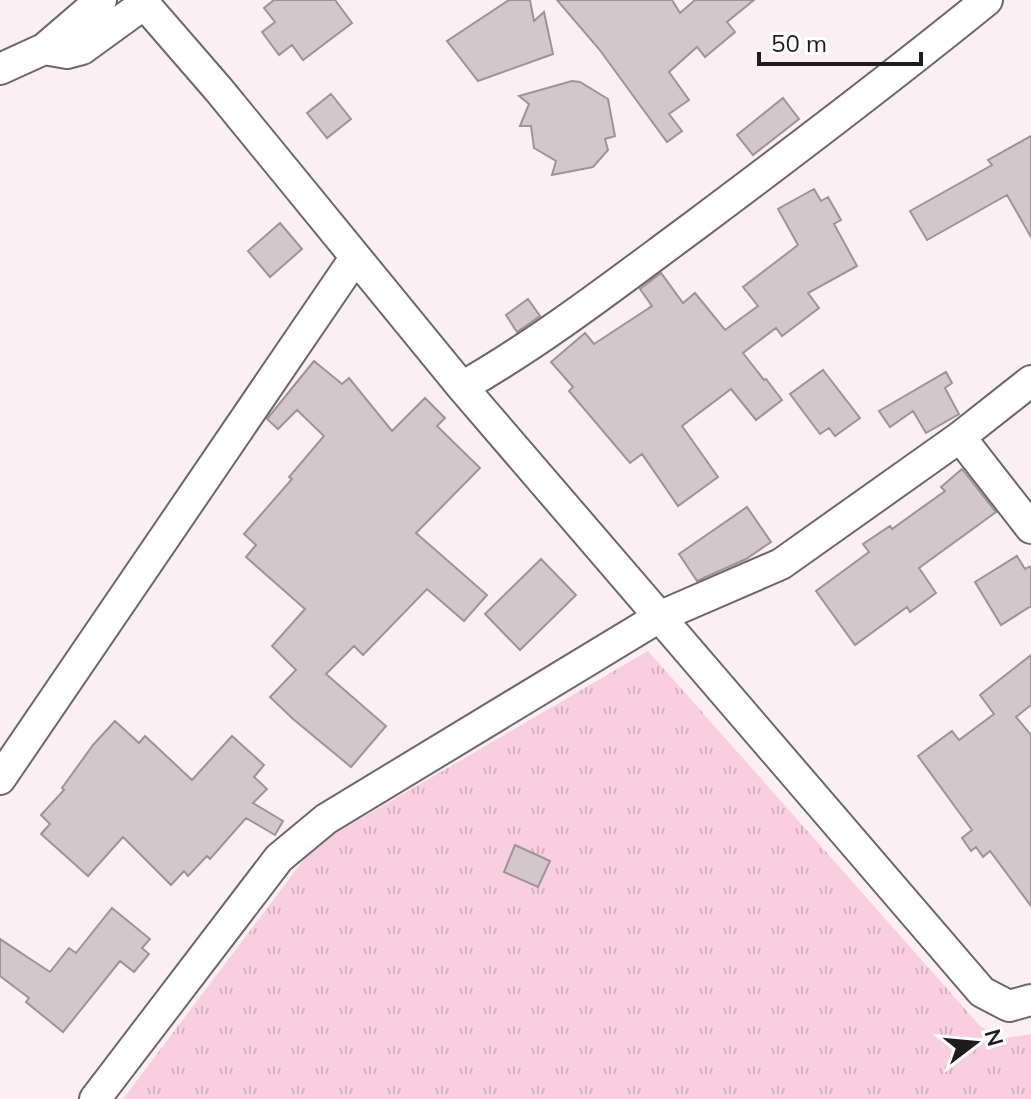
<svg xmlns="http://www.w3.org/2000/svg" width="1031" height="1099" font-family="Mulish,sans-serif">
	<style>
		.grass { fill: url(#grass-tufts) }
		.building { fill: #d3c7cc; stroke: #9e9397; stroke-width: 2 }
		.lines { fill: none; stroke-linecap: round; stroke-linejoin: round }
		.minor-casing { stroke: #70666a; stroke-width: 34 }
		.minor { stroke: #fff; stroke-width: 30 }
	</style>
	<defs>
		<pattern id="grass-tufts" width="24" height="20" patternUnits="userSpaceOnUse" patternTransform="scale(2)"><rect width="24" height="20" fill="#f9cede"/><path d="M3 7l-1-3M5 7V3M7 7l1-3M15 17l-1-3M17 17v-4M19 17l1-3" fill="none" stroke="#d5b0be"/></pattern>
	</defs>
	<rect width="100%" height="100%" fill="#fbeff3"/>
	<path class="grass" d="M 648,651 L 981,1027 L 1006,1038 L 1031,1034 L 1031,1099 L 123,1099 L 314,846 Z"/>
	<path class="building" d="M 274,0 L 335,0 L 352,23 L 303,60 L 292,45 L 279,55 L 262,32 L 275,22 L 264,8 Z
		M 509,0 L 530,0 L 534,21 L 544,12 L 553,54 L 478,81 L 447,41 Z
		M 557,0 L 672,0 L 680,13 L 695,0 L 754,0 L 727,22 L 735,32 L 705,57 L 697,47 L 669,72 L 689,100 L 669,114 L 682,131 L 667,142 L 599,49 Z
		M 572,81 L 580,82 L 608,99 L 615,136 L 605,139 L 608,150 L 593,167 L 552,175 L 556,161 L 534,148 L 531,126 L 520,126 L 529,104 L 519,96 Z
		M 331,94 L 351,119 L 327,138 L 307,113 Z
		M 783,98 L 799,119 L 753,155 L 737,135 Z
		M 1031,136 L 1031,237 L 1007,195 L 927,240 L 910,211 L 992,165 L 988,160 Z
		M 814,189 L 821,201 L 828,197 L 841,220 L 834,224 L 857,266 L 808,293 L 819,308 L 782,336 L 776,328 L 743,353 L 764,380 L 766,379 L 782,400 L 756,420 L 731,389 L 682,426 L 718,477 L 678,506 L 642,454 L 630,463 L 569,391 L 573,387 L 551,362 L 585,333 L 594,344 L 652,306 L 640,289 L 661,273 L 683,303 L 695,293 L 725,330 L 758,306 L 743,287 L 798,245 L 778,209 Z
		M 280,223 L 302,249 L 270,277 L 248,251 Z
		M 528,299 L 540,316 L 517,332 L 506,315 Z
		M 314,361 L 342,384 L 349,378 L 392,431 L 425,398 L 445,418 L 437,426 L 480,468 L 416,533 L 487,595 L 464,621 L 427,589 L 363,655 L 354,646 L 326,674 L 386,726 L 351,767 L 293,719 L 270,697 L 296,670 L 272,646 L 305,609 L 246,557 L 256,545 L 244,534 L 292,479 L 289,477 L 324,436 L 297,410 L 278,429 L 267,419 Z
		M 823,370 L 860,418 L 835,436 L 829,428 L 820,434 L 790,394 Z
		M 946,372 L 952,383 L 945,388 L 959,414 L 926,433 L 913,411 L 890,427 L 879,411 Z
		M 962,469 L 996,512 L 919,568 L 936,593 L 910,612 L 907,607 L 855,645 L 816,591 L 869,552 L 863,544 L 890,526 L 892,529 L 945,491 L 941,487 Z
		M 747,507 L 771,542 L 746,559 L 697,581 L 679,554 Z
		M 1017,556 L 1025,569 L 1031,566 L 1031,606 L 1001,625 L 975,582 Z
		M 541,559 L 576,595 L 520,650 L 485,614 Z
		M 1031,655 L 1031,705 L 1016,717 L 1031,735 L 1031,906 L 990,851 L 983,857 L 976,847 L 971,851 L 962,838 L 972,830 L 918,756 L 952,731 L 959,740 L 994,714 L 980,695 Z
		M 115,721 L 139,743 L 145,736 L 192,780 L 232,736 L 264,765 L 254,777 L 267,789 L 253,803 L 283,821 L 275,835 L 246,818 L 210,859 L 207,856 L 188,876 L 184,871 L 171,885 L 123,837 L 88,876 L 41,834 L 50,824 L 41,815 L 64,790 L 62,788 L 93,745 Z
		M 515,845 L 550,861 L 538,887 L 504,872 Z
		M 112,908 L 150,939 L 142,948 L 149,954 L 134,972 L 120,961 L 63,1032 L 26,1002 L 29,998 L 0,976 L 0,939 L 50,972 L 69,948 L 76,953 Z"/>
	<g class="lines">
		<g class="minor-casing">
			<path id="minor" d="M 141,0 L 219,90 L 462,387 L 982,992 L 1009,1006 L 1031,1000
				M 44,49 L 67,53 L 82,49 L 144,4
				M 0,69 L 44,49 L 101,0
				M 462,387 C 544,340 617,283 693,227 C 792,153 891,78 987,0
				M 960,437 L 1031,528
				M 0,779 L 355,258
				M 95,1099 L 279,858 L 326,819 L 661,616 L 781,564 L 960,437 L 1031,381"/>
		</g>
		<use href="#minor" class="minor"/>
	</g>
	<g transform="translate(975 1043) rotate(74)" stroke="#ffffff" stroke-width="6" paint-order="stroke">
	<path d="M0-6L14 30L0 20L-14 30Z" fill="#201c1e"/>
	<text y="-12" font-size="22" font-weight="bold" text-anchor="middle" fill="#201c1e">N</text>
	</g>
	<path d="M759 52v12h162v-12" fill="none" stroke="#201c1e" stroke-width="4"/>
	<text x="771" y="52" font-size="24" fill="#201c1e" stroke="#ffffff" stroke-width="6" paint-order="stroke">50 m</text>
</svg>
